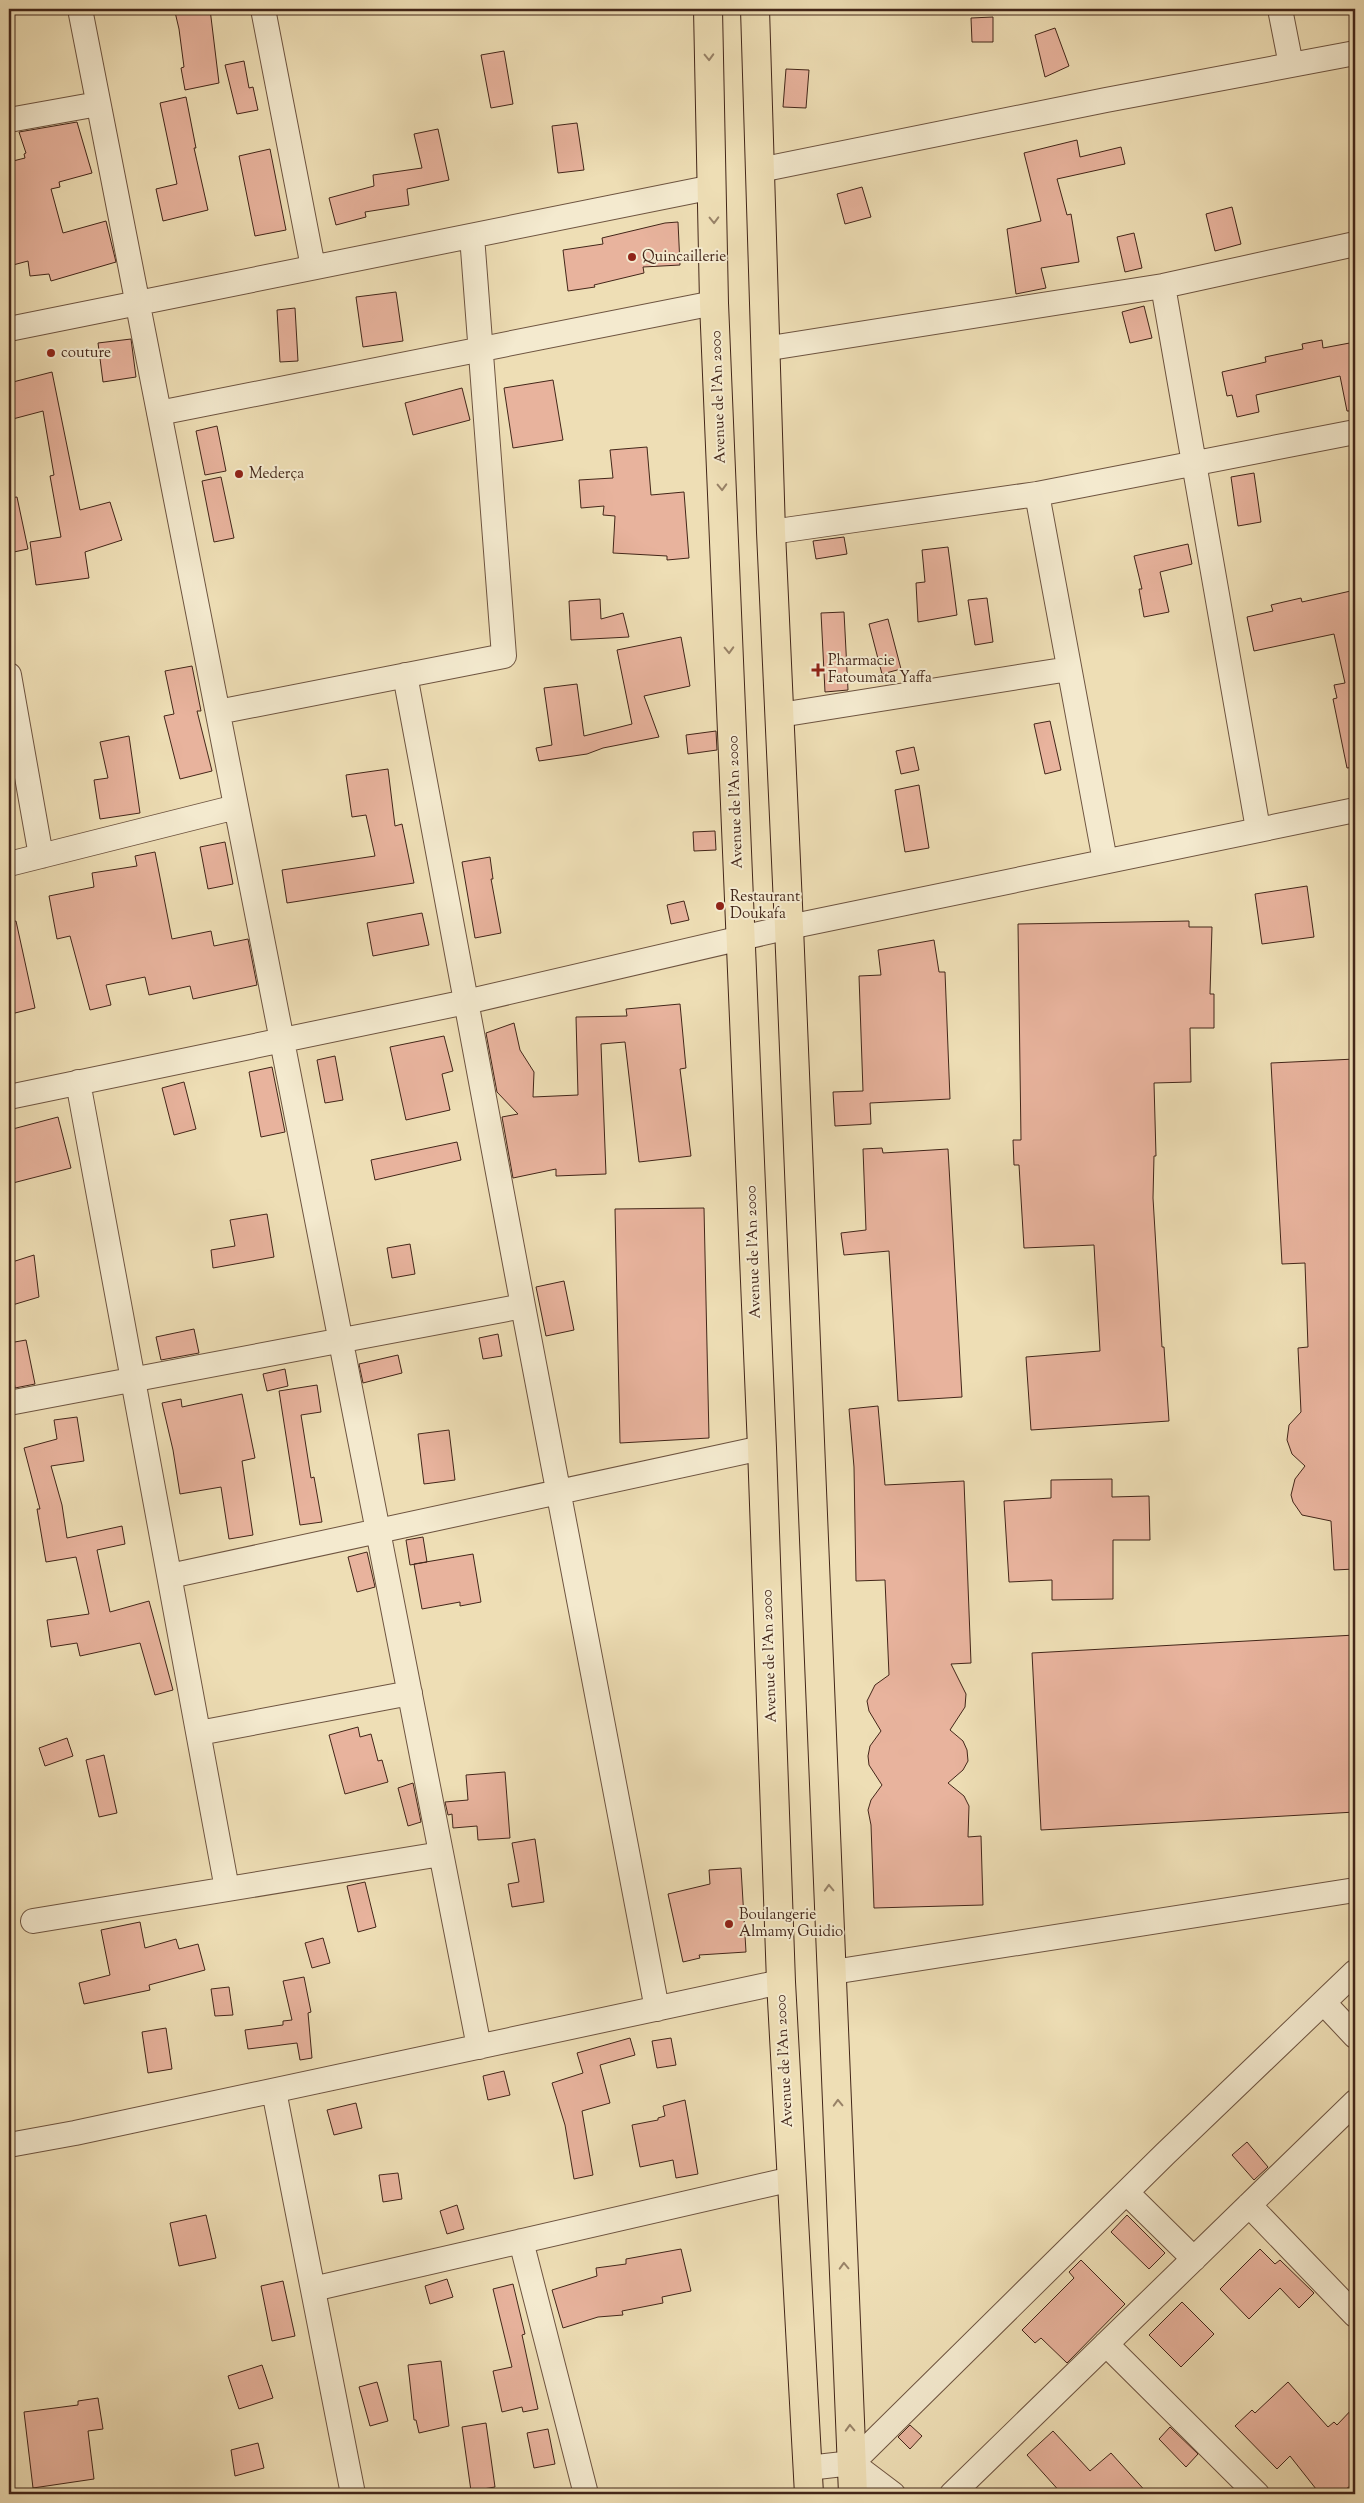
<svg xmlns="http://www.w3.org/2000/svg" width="1364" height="2503" font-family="'Sorts Mill Goudy',serif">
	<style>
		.building { fill: #e8b39d; stroke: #432619 }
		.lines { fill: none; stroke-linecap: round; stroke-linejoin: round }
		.minor-casing { stroke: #6e5440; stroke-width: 26 }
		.primary-casing { stroke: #432619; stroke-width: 30 }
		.minor { stroke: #f4eacf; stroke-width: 24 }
		.primary { stroke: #eedeb5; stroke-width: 28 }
		.oneway { stroke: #988267 }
		.poi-dot { fill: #8f2418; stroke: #f4eacf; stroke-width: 2 }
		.labels { text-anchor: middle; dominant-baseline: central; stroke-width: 4; stroke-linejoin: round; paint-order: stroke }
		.poi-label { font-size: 15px; fill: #432619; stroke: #f4eacf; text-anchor: start }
		.street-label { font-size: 15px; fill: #432619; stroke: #f4eacf }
	</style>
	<rect width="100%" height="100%" fill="#eedeb5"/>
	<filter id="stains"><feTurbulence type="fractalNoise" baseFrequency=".004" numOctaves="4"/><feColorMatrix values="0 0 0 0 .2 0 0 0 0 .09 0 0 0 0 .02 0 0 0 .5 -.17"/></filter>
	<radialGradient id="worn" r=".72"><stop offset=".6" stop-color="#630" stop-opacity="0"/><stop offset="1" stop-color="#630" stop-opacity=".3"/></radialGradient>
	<path class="building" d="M 186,9 L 210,9 L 219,83 L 185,90 L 181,68 L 184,67 L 179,29 L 175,12 Z
		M 993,17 L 993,42 L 972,42 L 971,18 Z
		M 1055,28 L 1069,66 L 1045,77 L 1035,35 Z
		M 504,51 L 513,104 L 491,108 L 481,55 Z
		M 244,61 L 249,88 L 253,87 L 258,110 L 237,114 L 225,65 Z
		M 786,69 L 809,70 L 806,108 L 783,107 Z
		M 186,97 L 196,148 L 194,148 L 208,210 L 163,221 L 156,189 L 177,184 L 160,103 Z
		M 77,122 L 92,173 L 59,182 L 60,187 L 51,189 L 63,233 L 106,221 L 116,262 L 51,281 L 49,274 L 30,276 L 28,261 L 13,265 L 9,249 L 9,162 L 25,158 L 24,154 L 26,153 L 19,132 Z
		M 577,123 L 584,170 L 558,173 L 552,126 Z
		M 438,129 L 449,180 L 407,189 L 409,205 L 365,212 L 366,217 L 336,225 L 329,198 L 374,186 L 373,175 L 422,168 L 414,134 Z
		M 1077,140 L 1080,157 L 1121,147 L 1125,164 L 1057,179 L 1067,215 L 1071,214 L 1079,262 L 1041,268 L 1046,288 L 1016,294 L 1007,229 L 1041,221 L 1024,153 Z
		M 270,149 L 286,230 L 255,236 L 239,156 Z
		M 862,187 L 871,217 L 845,224 L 837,194 Z
		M 1232,207 L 1241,244 L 1215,251 L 1206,214 Z
		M 678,222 L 680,265 L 643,267 L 644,273 L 594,285 L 595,287 L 568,291 L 563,250 L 603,244 L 602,238 L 665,223 Z
		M 1134,233 L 1142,268 L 1125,272 L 1117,237 Z
		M 396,292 L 403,341 L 363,347 L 356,297 Z
		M 1144,306 L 1152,338 L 1130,343 L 1122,312 Z
		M 295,308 L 298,361 L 280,362 L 277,310 Z
		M 131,339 L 136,377 L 103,382 L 98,343 Z
		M 1322,340 L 1323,348 L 1355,342 L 1355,411 L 1347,411 L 1340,376 L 1256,395 L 1259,412 L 1237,417 L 1232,395 L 1227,396 L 1222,372 L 1266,362 L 1265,357 L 1303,349 L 1302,344 Z
		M 52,372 L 80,510 L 110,502 L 122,540 L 85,552 L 89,578 L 36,585 L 30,542 L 61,537 L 50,476 L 54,475 L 43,411 L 9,420 L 9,383 Z
		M 553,380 L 563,440 L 513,448 L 504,388 Z
		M 462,388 L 470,420 L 413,435 L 405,403 Z
		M 217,426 L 226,471 L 205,475 L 196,431 Z
		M 647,447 L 651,495 L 684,492 L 689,558 L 667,560 L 667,556 L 613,553 L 615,516 L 603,515 L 604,506 L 581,508 L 579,480 L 613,478 L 610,450 Z
		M 1254,473 L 1261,522 L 1238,526 L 1231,477 Z
		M 221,477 L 234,538 L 214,542 L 202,481 Z
		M 17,497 L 28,549 L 9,553 L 9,498 Z
		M 844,537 L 847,554 L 816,559 L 813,541 Z
		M 1188,544 L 1192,564 L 1160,572 L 1169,612 L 1144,617 L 1139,589 L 1142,589 L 1134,556 Z
		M 948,547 L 957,615 L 918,622 L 916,583 L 925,582 L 922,550 Z
		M 1355,590 L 1355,767 L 1347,768 L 1333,699 L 1337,698 L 1334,685 L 1345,683 L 1334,634 L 1254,651 L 1247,617 L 1273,611 L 1271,605 L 1301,598 L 1302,602 Z
		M 987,598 L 993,642 L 975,645 L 968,600 Z
		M 600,599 L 601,619 L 623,613 L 629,637 L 571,640 L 569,601 Z
		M 844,612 L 848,690 L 825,692 L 821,613 Z
		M 888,619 L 901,669 L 882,674 L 869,624 Z
		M 681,637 L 690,686 L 644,696 L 659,737 L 603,748 L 587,754 L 539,761 L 536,748 L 552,745 L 544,688 L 577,684 L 584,736 L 632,724 L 617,650 Z
		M 192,666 L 201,711 L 197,711 L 212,771 L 180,779 L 164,716 L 174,714 L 165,671 Z
		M 1050,721 L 1061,770 L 1045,774 L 1034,724 Z
		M 716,731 L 717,750 L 688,754 L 686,735 Z
		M 129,736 L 140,813 L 100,819 L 94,780 L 108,778 L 100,742 Z
		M 914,747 L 919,770 L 901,774 L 896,751 Z
		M 388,769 L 395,826 L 402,824 L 414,883 L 287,903 L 282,870 L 375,856 L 366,815 L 352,817 L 346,775 Z
		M 919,785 L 929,848 L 905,852 L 895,790 Z
		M 715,831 L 716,850 L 694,851 L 693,832 Z
		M 225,842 L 233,884 L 208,889 L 200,847 Z
		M 155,852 L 172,939 L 211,931 L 214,946 L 248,939 L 257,985 L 193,999 L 190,986 L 149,995 L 145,977 L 106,985 L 111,1005 L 90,1010 L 70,936 L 57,939 L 49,896 L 94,887 L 92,873 L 137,866 L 135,856 Z
		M 490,857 L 493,879 L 491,879 L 501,933 L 475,938 L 462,862 Z
		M 1307,886 L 1314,937 L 1262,944 L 1255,894 Z
		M 684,901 L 689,920 L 671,924 L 667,905 Z
		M 422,913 L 429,945 L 373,956 L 367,923 Z
		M 16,921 L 35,1008 L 11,1014 L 9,1004 L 9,922 Z
		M 1189,921 L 1189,927 L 1212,927 L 1210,994 L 1214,994 L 1214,1028 L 1190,1028 L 1191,1082 L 1154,1083 L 1156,1156 L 1154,1156 L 1153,1198 L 1162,1347 L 1164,1347 L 1169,1421 L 1031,1430 L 1026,1357 L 1100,1351 L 1094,1245 L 1024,1248 L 1019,1165 L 1014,1165 L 1013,1140 L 1021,1140 L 1018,924 Z
		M 934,940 L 939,972 L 945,972 L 950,1099 L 870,1103 L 871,1124 L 835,1126 L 833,1092 L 863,1091 L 859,976 L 881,975 L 878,950 Z
		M 680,1004 L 686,1068 L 680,1069 L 691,1156 L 639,1162 L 625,1042 L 601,1044 L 606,1174 L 556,1176 L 556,1169 L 513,1178 L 502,1117 L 518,1114 L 497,1092 L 486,1033 L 514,1023 L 520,1050 L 534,1072 L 533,1097 L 578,1095 L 576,1017 L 627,1016 L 626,1009 Z
		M 444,1036 L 453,1071 L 442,1074 L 450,1110 L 406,1120 L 390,1047 Z
		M 335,1056 L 343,1100 L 325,1103 L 317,1060 Z
		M 1355,1059 L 1355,1569 L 1334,1570 L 1331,1521 L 1302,1515 L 1293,1502 L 1291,1495 L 1295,1479 L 1305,1466 L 1292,1454 L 1287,1440 L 1289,1425 L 1301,1412 L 1298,1348 L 1308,1347 L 1305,1263 L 1282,1264 L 1271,1063 Z
		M 272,1067 L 285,1132 L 261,1137 L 249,1072 Z
		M 184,1082 L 196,1129 L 174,1135 L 162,1088 Z
		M 58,1117 L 71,1168 L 9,1184 L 9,1130 Z
		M 457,1142 L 461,1160 L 375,1180 L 371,1160 Z
		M 882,1148 L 883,1153 L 948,1149 L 962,1397 L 898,1401 L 889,1251 L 844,1255 L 841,1233 L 866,1230 L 863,1149 Z
		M 704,1208 L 709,1438 L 620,1443 L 615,1209 Z
		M 267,1214 L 274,1257 L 213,1268 L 211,1250 L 235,1246 L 230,1220 Z
		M 410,1244 L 415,1274 L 392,1278 L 387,1248 Z
		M 34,1255 L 39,1297 L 9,1306 L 9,1263 Z
		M 564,1281 L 574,1330 L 546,1336 L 536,1287 Z
		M 194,1329 L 199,1353 L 161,1360 L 156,1337 Z
		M 498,1334 L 502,1356 L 483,1359 L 479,1338 Z
		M 26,1340 L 35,1384 L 15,1388 L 9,1343 Z
		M 398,1355 L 402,1373 L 363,1383 L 359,1364 Z
		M 285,1369 L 288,1386 L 267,1391 L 263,1374 Z
		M 317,1385 L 321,1412 L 301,1415 L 311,1478 L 314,1477 L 322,1522 L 300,1525 L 279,1391 Z
		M 242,1394 L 255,1458 L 242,1461 L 253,1535 L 229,1539 L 221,1487 L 180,1494 L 173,1450 L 162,1403 L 181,1399 L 182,1407 Z
		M 878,1406 L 885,1485 L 964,1481 L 971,1663 L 951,1664 L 966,1694 L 965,1707 L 950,1730 L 963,1741 L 967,1750 L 968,1761 L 963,1770 L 948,1783 L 964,1796 L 969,1806 L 968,1837 L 981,1836 L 983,1905 L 874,1908 L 871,1825 L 868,1810 L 871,1800 L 882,1785 L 869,1765 L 868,1756 L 870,1746 L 881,1731 L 869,1711 L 867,1701 L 875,1685 L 889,1675 L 885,1580 L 856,1581 L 854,1467 L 849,1409 Z
		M 77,1417 L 84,1461 L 51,1466 L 62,1505 L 67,1538 L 122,1526 L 125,1544 L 97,1550 L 110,1612 L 149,1601 L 173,1690 L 155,1695 L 140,1643 L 80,1656 L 77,1643 L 51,1647 L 47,1620 L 89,1614 L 76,1557 L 46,1562 L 37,1509 L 40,1509 L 24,1448 L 57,1439 L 54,1420 Z
		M 449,1430 L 455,1480 L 424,1484 L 418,1434 Z
		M 1112,1479 L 1112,1497 L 1149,1496 L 1150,1540 L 1113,1540 L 1113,1599 L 1052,1600 L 1052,1580 L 1009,1582 L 1004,1501 L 1051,1498 L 1051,1480 Z
		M 423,1537 L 427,1562 L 410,1565 L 406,1540 Z
		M 367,1552 L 375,1587 L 357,1592 L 348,1557 Z
		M 473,1554 L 481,1602 L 460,1606 L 460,1602 L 422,1609 L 414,1564 Z
		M 1355,1635 L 1355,1812 L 1041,1830 L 1032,1653 Z
		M 358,1727 L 360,1737 L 371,1734 L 378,1761 L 382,1760 L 388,1782 L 345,1794 L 329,1735 Z
		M 67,1738 L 73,1756 L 45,1766 L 39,1748 Z
		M 104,1755 L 117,1813 L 99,1817 L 86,1760 Z
		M 505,1772 L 510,1838 L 478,1840 L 477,1826 L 453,1828 L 452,1814 L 448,1815 L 445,1802 L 468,1800 L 466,1775 Z
		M 413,1783 L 421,1822 L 408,1826 L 398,1788 Z
		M 535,1839 L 544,1902 L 512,1907 L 508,1884 L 519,1882 L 512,1843 Z
		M 741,1868 L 746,1952 L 699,1955 L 700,1958 L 683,1962 L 668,1894 L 710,1884 L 709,1870 Z
		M 365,1882 L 376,1927 L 358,1932 L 347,1886 Z
		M 140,1922 L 145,1948 L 176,1939 L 179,1949 L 198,1944 L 205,1970 L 149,1985 L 150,1990 L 84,2004 L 79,1983 L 110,1975 L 101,1930 Z
		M 323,1938 L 330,1963 L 312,1968 L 305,1943 Z
		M 304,1977 L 311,2012 L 308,2013 L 312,2058 L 300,2060 L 297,2043 L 248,2049 L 245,2030 L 283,2025 L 283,2021 L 292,2020 L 283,1981 Z
		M 229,1987 L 233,2015 L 215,2016 L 211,1989 Z
		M 166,2028 L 172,2069 L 148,2073 L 142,2032 Z
		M 630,2038 L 635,2055 L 600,2065 L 610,2103 L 582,2111 L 593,2175 L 574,2179 L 565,2125 L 552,2083 L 583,2073 L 577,2053 Z
		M 671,2038 L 676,2065 L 657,2068 L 652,2041 Z
		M 504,2071 L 510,2095 L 488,2100 L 483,2076 Z
		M 685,2100 L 698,2174 L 676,2178 L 673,2160 L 640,2167 L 632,2125 L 658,2120 L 658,2118 L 665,2116 L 663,2106 Z
		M 356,2103 L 362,2128 L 334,2135 L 327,2110 Z
		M 1247,2142 L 1268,2167 L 1254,2180 L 1232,2155 Z
		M 398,2173 L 402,2199 L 383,2202 L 379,2175 Z
		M 457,2205 L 464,2229 L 447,2234 L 440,2211 Z
		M 206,2215 L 216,2258 L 179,2266 L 170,2223 Z
		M 1127,2215 L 1165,2253 L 1149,2269 L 1111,2232 Z
		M 681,2249 L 691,2291 L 662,2297 L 663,2303 L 622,2311 L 623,2315 L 598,2317 L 563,2328 L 552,2290 L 597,2276 L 596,2268 L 626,2264 L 626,2259 Z
		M 1260,2249 L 1275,2264 L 1280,2260 L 1314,2293 L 1299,2308 L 1280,2288 L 1249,2319 L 1220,2289 Z
		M 1081,2260 L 1125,2304 L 1067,2363 L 1041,2338 L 1035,2343 L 1022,2330 L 1074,2278 L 1069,2272 Z
		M 447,2279 L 453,2297 L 430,2304 L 425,2286 Z
		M 283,2281 L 295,2336 L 272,2341 L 261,2286 Z
		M 513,2284 L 525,2334 L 522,2335 L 538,2409 L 523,2412 L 522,2407 L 502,2412 L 493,2371 L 512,2367 L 493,2289 Z
		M 1182,2302 L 1214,2334 L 1181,2367 L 1149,2335 Z
		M 441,2361 L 449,2426 L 419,2433 L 416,2420 L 414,2420 L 408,2365 Z
		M 262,2365 L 273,2398 L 239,2409 L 228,2376 Z
		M 377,2382 L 388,2421 L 370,2426 L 359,2387 Z
		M 1288,2382 L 1328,2427 L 1334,2422 L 1337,2425 L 1355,2406 L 1355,2482 L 1340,2494 L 1320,2494 L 1290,2456 L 1277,2469 L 1235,2426 L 1252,2410 L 1255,2413 Z
		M 98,2398 L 103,2429 L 88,2431 L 94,2479 L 33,2488 L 24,2412 L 78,2405 L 78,2401 Z
		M 486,2423 L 495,2487 L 471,2491 L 462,2427 Z
		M 910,2425 L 922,2436 L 910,2449 L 898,2437 Z
		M 1170,2427 L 1198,2454 L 1186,2467 L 1159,2439 Z
		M 548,2429 L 555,2464 L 534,2468 L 527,2433 Z
		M 1053,2431 L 1090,2471 L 1111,2453 L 1148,2494 L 1062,2494 L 1027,2455 Z
		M 258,2443 L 264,2468 L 235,2476 L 231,2450 Z"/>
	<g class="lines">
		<g class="minor-casing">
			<path id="minor" d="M 80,9 L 479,2047
				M 263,9 L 313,267
				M 1280,9 L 1291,65
				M 9,120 L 98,104
				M 760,170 L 1106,100 L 1355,53
				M 1163,286 L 1258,829
				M 9,329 L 713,187
				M 764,349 L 1163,286 L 1355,244
				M 159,413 L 714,303
				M 1037,494 L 1105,861
				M 771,532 L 1037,494 L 1355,432
				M 9,675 L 41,856
				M 405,675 L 523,1306 L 657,2009
				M 218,712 L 504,656 L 472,236
				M 780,715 L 1069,669
				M 9,864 L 236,807
				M 78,1082 L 227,1889
				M 9,1097 L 466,1002 L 789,927 L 1355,810
				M 9,1403 L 523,1306
				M 170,1576 L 762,1448
				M 199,1733 L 410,1693
				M 33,1921 L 441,1854
				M 833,1972 L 1355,1890
				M 1324,2003 L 1355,2036
				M 274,2091 L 353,2494
				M 9,2145 L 75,2133 L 781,1982
				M 1127,2193 L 1194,2259
				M 1249,2205 L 1355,2315
				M 521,2241 L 586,2494
				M 313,2289 L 792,2179
				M 1106,2344 L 1257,2494
				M 852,2463 L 893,2494
				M 808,2468 L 852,2463 L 1165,2154 L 1355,1972
				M 952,2494 L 1355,2102"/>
		</g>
		<g class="primary-casing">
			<path id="primary" d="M 708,9 L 714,303 L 762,1448 L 781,1982 L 809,2494
				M 755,9 L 771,532 L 789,927 L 853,2494"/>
		</g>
		<use href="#minor" class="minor"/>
		<use href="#primary" class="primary"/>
	</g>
	<defs><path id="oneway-chevron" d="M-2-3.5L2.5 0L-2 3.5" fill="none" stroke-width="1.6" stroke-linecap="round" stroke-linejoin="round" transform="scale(1.25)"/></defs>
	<g class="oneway">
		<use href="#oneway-chevron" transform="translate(709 57) rotate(88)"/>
		<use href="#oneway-chevron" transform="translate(714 220) rotate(89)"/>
		<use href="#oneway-chevron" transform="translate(722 487) rotate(88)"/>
		<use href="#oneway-chevron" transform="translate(729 650) rotate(88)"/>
		<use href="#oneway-chevron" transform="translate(829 1888) rotate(-92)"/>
		<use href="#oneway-chevron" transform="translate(838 2103) rotate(-92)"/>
		<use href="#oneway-chevron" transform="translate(844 2266) rotate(-92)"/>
		<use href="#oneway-chevron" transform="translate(850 2428) rotate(-92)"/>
	</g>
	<g class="poi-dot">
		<circle cx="632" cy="257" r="5"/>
		<circle cx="51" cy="353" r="5"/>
		<circle cx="239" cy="474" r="5"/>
		<path d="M815.5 662.5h5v5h5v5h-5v5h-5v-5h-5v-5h5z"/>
		<circle cx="720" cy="906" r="5"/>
		<circle cx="729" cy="1924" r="5"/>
	</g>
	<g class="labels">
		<g class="poi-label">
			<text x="642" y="257">Quincaillerie</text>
			<text x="61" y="353">couture</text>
			<text x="249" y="474">Mederça</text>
			<text x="828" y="661">Pharmacie<tspan x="828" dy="17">Fatoumata Yaffa</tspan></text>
			<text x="730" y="897">Restaurant<tspan x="730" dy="17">Doukafa</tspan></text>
			<text x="739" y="1915">Boulangerie<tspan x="739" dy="17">Almamy Guidio</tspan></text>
		</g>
		<g class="street-label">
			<text transform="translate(719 397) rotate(-92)">Avenue de l'An 2000</text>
			<text transform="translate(736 802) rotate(-92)">Avenue de l'An 2000</text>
			<text transform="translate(754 1252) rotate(-92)">Avenue de l'An 2000</text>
			<text transform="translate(770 1656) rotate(-92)">Avenue de l'An 2000</text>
			<text transform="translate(785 2061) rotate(-93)">Avenue de l'An 2000</text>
		</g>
	</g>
	<rect width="1364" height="2503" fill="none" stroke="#eedeb5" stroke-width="30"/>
	<rect x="10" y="10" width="1344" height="2483" fill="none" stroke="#432619" stroke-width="2.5"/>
	<rect x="15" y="15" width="1334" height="2473" fill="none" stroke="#432619"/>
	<rect width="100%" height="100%" filter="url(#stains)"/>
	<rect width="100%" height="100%" fill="url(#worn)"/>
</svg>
